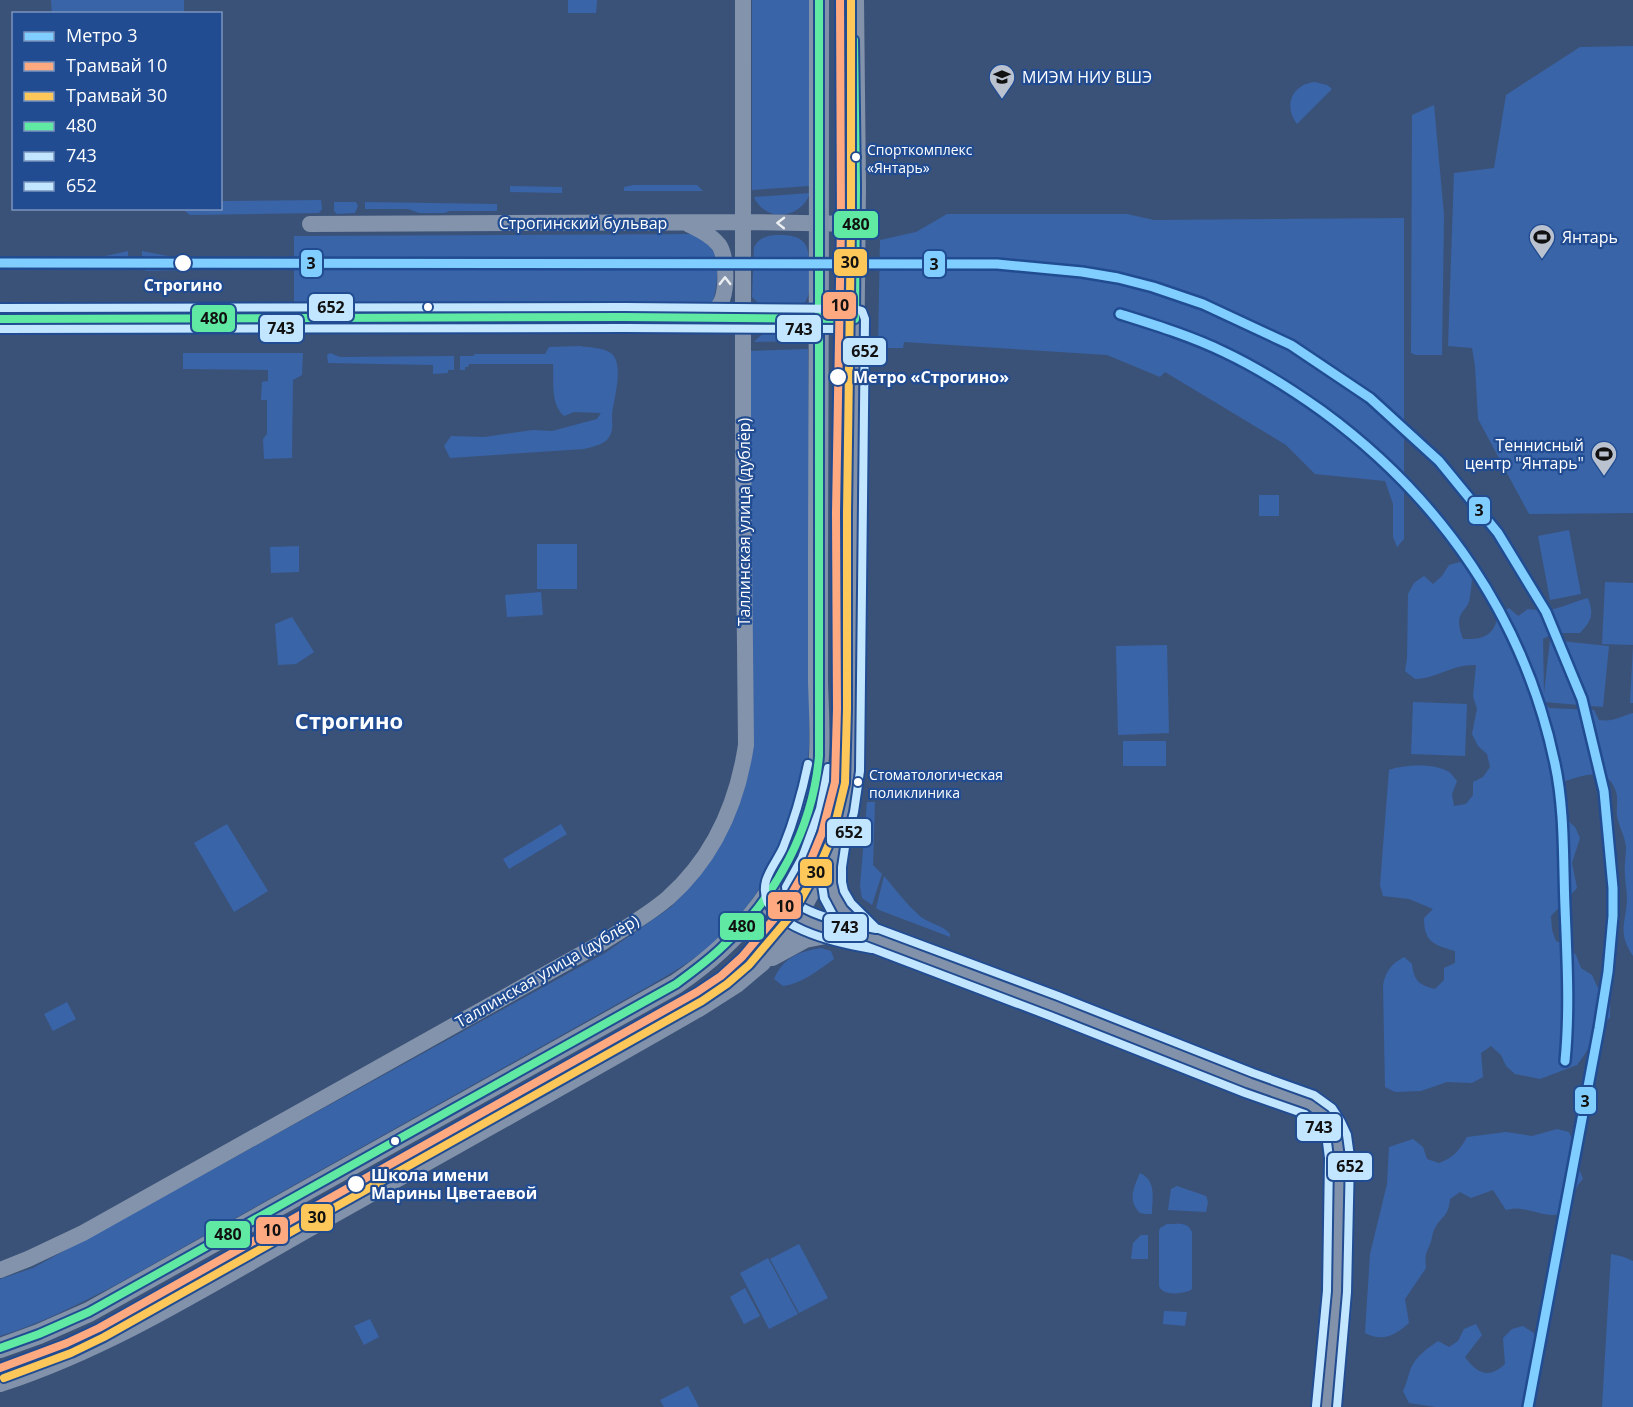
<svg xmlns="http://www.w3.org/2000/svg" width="1633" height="1407" font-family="'Open Sans',sans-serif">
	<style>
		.green { fill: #3964a8 }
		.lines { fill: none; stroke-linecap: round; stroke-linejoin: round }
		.minor { stroke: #8393ab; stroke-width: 16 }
		.major { stroke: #8292aa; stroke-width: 20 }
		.bus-1-casing { stroke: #214c92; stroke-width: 12 }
		.bus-2-casing { stroke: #214c92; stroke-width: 12 }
		.bus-3-casing { stroke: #214c92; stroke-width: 12 }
		.bus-1 { stroke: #60e9a3; stroke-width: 8 }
		.bus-2 { stroke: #c2e6ff; stroke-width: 8 }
		.bus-3 { stroke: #c2e6ff; stroke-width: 8 }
		.tram-1-casing { stroke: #214c92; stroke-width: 12 }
		.tram-2-casing { stroke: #214c92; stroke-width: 12 }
		.tram-1 { stroke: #ffa980; stroke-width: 8 }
		.tram-2 { stroke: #fdc75a; stroke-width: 8 }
		.metro-1-casing { stroke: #214c92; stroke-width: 14 }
		.metro-1 { stroke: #80ceff; stroke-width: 9 }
		.oneway { stroke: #eceff2 }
		.bus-dot { fill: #fff; stroke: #214c92; stroke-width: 2 }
		.labels { text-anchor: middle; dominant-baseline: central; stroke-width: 4.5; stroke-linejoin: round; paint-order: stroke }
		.bus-label { font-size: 14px; fill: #fff; stroke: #214c92; text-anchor: start }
		.poi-label { font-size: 16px; fill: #fff; stroke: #214c92; text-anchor: start }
		.street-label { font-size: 16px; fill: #fff; stroke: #214c92 }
		.stop-label { font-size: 16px; font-weight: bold; fill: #fff; stroke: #214c92; text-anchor: start }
		.district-label { font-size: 22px; font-weight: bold; fill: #fff; stroke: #214c92 }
		.line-badge { stroke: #214c92; stroke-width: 2 }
		.pale-badge-label { font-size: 16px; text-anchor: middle; font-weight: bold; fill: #111 }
	</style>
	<rect width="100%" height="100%" fill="#3b5278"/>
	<path class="green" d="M 51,0 L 184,0 L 184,13 L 52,14 Z
		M 568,0 L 597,0 L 596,13 L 568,13 Z
		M 752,0 L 810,0 L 809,186 L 752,190 Z
		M 1633,46 L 1633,513 L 1529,514 L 1478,419 L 1475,366 L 1472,348 L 1448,346 L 1454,173 L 1494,168 L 1506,95 L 1580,47 Z
		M 1315,82 L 1327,85 L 1332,89 L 1297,124 C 1283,106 1292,84 1315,82 Z
		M 1434,105 L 1444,215 L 1442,355 L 1416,355 L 1411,353 L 1412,115 Z
		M 633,185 L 697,185 L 703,191 L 624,191 L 624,187 Z
		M 510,186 L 562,187 L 562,193 L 510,192 Z
		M 810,193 C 802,218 766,224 754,197 Z
		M 321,200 L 322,209 L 319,213 L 190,215 L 186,212 L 184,209 L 220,208 L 221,201 Z
		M 334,202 L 356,202 L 358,206 L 355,213 L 337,214 L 334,211 Z
		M 365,202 L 497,204 L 497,211 L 450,211 L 444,213 L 419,213 L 408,209 L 365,209 Z
		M 947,214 L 1127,214 L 1154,220 L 1404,218 L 1404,539 L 1397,547 L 1393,537 L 1393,504 L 1385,481 L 1315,474 L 1286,445 L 1165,372 L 1160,377 L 1107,355 L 904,342 L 903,348 L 878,348 L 880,240 L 916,232 Z
		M 696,234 C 702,239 709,244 713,251 C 720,263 717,291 712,304 L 704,307 L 294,307 L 294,236 Z
		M 782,235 C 811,236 809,251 809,275 C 809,285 811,294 805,302 C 791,309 763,311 752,297 L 754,247 C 760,236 770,235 782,235 Z
		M 128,251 L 128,270 L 73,269 L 65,265 Z
		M 142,251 L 235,269 L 146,271 L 142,268 Z
		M 782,329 L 794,333 L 804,341 L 754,342 C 762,333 770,329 782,329 Z
		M 580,346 C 590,348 604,347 612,354 C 624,366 614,398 612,414 C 612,420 613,428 611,433 C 607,445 594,446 584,449 L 450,458 L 444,446 L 451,436 L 484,437 L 533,430 L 552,431 L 597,419 L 601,413 L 574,412 L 564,416 C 550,404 554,381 553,364 L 469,364 L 468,367 L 465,367 L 465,370 L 460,370 L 460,356 L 473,356 L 475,354 L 545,354 L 549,347 Z
		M 808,349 L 810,522 L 809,747 C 808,756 808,765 807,774 C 804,789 799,804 793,818 C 776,865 755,902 719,938 C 699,957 675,971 651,985 L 114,1286 C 76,1305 40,1324 0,1336 L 0,1279 L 33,1268 L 237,1156 L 605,953 L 671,907 L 698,878 L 736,814 L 751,351 Z
		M 183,353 L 303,353 L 302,375 L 293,380 L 292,458 L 264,459 L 263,439 L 267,434 L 267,400 L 261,400 L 262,382 L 268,381 L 268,370 L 183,369 Z
		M 330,353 L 340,357 L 454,356 L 454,370 L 448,370 L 448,373 L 433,374 L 433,365 L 328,363 L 327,355 Z
		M 1259,495 L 1279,495 L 1279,516 L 1259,516 Z
		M 1569,530 L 1581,594 L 1550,600 L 1538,536 Z
		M 537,544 L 577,544 L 577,589 L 537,589 Z
		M 299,546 L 299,572 L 271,573 L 270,547 Z
		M 1460,562 L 1471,567 C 1473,579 1471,590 1469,602 C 1467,607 1463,610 1461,614 C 1457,622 1460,631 1463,639 C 1484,640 1495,635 1498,614 L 1509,608 L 1518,616 L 1528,609 C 1537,610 1545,611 1554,609 C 1566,606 1576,601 1588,598 C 1594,615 1592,620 1580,633 L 1554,633 L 1543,639 L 1544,693 L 1550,640 L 1609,646 L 1603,707 L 1544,702 L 1549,708 L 1594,710 L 1599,720 C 1614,722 1619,717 1633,713 L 1633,956 C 1617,932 1626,924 1627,899 C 1627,890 1625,883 1625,875 C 1624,866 1626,857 1626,847 C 1625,836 1619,827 1617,816 C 1616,807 1619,798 1615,789 C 1606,765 1579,777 1562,782 L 1566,819 L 1575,827 L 1580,838 L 1572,863 L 1577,888 L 1551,916 L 1552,930 L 1556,941 L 1568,946 L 1576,955 L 1581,968 L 1592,975 L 1597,986 L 1610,1004 L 1610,1017 L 1594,1037 L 1585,1054 L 1577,1065 L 1540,1079 L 1515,1074 L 1506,1066 L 1501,1055 L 1491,1046 L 1481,1053 L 1483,1077 L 1472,1083 L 1447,1082 L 1421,1091 L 1395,1092 L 1385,1087 L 1383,985 C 1386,971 1391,964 1404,957 L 1412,964 C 1414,981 1419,985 1435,989 L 1444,980 L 1444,968 L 1455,963 L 1455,951 C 1434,945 1424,942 1424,918 L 1433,909 L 1409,899 L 1383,896 L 1380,885 L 1389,770 C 1404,765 1432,763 1447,771 C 1451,772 1454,778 1457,781 L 1452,794 L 1454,806 L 1466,804 L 1473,795 L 1473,782 L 1483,777 L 1490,767 L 1487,754 L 1478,746 L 1472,734 L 1477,709 L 1473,696 L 1476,665 C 1452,664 1438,678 1415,679 L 1405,671 L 1407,659 L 1408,594 L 1414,583 L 1424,576 L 1433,584 L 1442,576 L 1449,565 Z
		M 1605,582 L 1633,583 L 1633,703 L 1630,703 L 1633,645 L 1602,644 Z
		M 541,592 L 543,615 L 507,617 L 505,595 Z
		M 292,617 L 314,652 L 296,664 L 278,665 L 275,624 Z
		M 1167,645 L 1169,733 L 1118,735 L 1116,646 Z
		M 1413,702 L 1467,704 L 1465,756 L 1411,754 Z
		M 1123,741 L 1166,741 L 1166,766 L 1123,766 Z
		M 867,802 L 875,802 L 873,865 L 882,874 L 872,905 L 862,898 L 860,886 Z
		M 227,824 L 268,891 L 234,912 L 194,843 Z
		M 561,824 L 567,834 L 509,869 L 503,859 Z
		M 884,876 C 896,890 907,905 921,917 C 930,924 943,925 950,934 L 950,937 L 879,910 L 876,908 Z
		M 821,948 L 831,951 L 834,959 C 819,970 801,984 783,986 L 774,979 C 784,957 798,952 821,948 Z
		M 67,1002 L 76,1019 L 53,1031 L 44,1014 Z
		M 1557,1129 L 1569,1132 L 1574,1143 L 1574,1156 L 1583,1179 C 1571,1191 1578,1196 1569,1207 C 1558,1223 1535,1210 1521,1209 C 1516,1208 1511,1209 1506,1210 L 1493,1190 L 1471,1198 L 1460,1192 L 1450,1199 C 1448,1219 1441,1215 1434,1230 C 1432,1234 1432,1240 1430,1244 C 1425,1256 1425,1255 1426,1268 L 1405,1299 L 1409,1323 C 1394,1336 1383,1342 1365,1333 L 1370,1254 L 1387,1184 L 1389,1147 L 1413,1139 L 1423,1147 L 1427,1159 L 1439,1163 C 1453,1158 1460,1150 1467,1137 L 1506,1132 L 1532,1136 Z
		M 1140,1173 C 1157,1181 1152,1198 1152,1214 L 1146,1214 L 1140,1213 C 1127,1200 1134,1187 1140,1173 Z
		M 1177,1186 L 1206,1196 L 1208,1202 L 1206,1212 L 1168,1210 L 1171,1189 Z
		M 1167,1224 C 1176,1224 1188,1221 1192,1232 L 1192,1289 L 1189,1291 C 1179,1294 1163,1296 1159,1286 L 1159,1231 L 1160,1228 Z
		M 1141,1235 L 1148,1235 L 1148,1259 L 1131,1259 L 1133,1243 Z
		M 799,1244 L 828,1298 L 799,1313 L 770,1259 Z
		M 1611,1254 L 1624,1257 L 1633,1261 L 1633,1407 L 1602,1407 Z
		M 768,1258 L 798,1314 L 769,1329 L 740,1273 Z
		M 745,1288 L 760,1316 L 744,1324 L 730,1297 Z
		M 1164,1311 L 1187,1312 L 1185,1326 L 1163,1324 Z
		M 370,1319 L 379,1337 L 364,1345 L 354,1326 Z
		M 1476,1324 L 1482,1335 L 1465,1357 C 1477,1374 1489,1379 1505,1364 L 1503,1338 L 1512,1329 L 1523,1326 L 1534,1333 L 1535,1347 L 1528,1373 L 1527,1386 L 1535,1407 L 1436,1407 L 1409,1403 L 1403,1391 C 1407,1383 1408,1376 1411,1368 C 1416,1356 1428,1348 1438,1341 L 1449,1347 L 1458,1341 L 1464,1329 Z
		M 688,1386 L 699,1407 L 664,1407 L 660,1400 Z"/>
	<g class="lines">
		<path class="minor" d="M 310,224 L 743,222 L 856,224
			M 688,224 C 700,230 711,235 719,245 C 727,257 729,298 716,309 C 712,312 704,313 698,315
			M 0,319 L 625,317 L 855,319
			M 0,1270 L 28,1259 L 83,1233 L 603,942 C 625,928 648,915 668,898 C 714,857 737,805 746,745 L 743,449 L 743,0"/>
		<path class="major" d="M 833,855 C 827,899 841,909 870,937
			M 776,884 C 776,896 779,904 789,911 C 801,920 825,930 839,933 C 851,935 864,935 875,939 C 994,984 1115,1027 1233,1076 C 1257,1086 1303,1097 1321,1112 C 1334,1123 1339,1141 1340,1157 L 1337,1292 L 1326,1407
			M 772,956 L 805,938 L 836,932
			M 0,1348 L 39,1334 L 89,1312 L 676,984 C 744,938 789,879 812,800 C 823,761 819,721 818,681 C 818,639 818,598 818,556 C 819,371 819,185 819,0
			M 0,1382 C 111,1346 211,1282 312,1225 C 441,1152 572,1080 700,1006 L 736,983 L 761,962 L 797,916 L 835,845 L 844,810 L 850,771 L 856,186 L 854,0"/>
		<g class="bus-1-casing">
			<path id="bus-1" d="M 854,40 L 856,186 L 855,319
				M 0,319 L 625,317 L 854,319
				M 0,1348 L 39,1334 L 89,1312 L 676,984 C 692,972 709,960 723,946 C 776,897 813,828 819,756 L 819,0"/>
		</g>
		<g class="bus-2-casing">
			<path id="bus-2" d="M 0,329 L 625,328 L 844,329 L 840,770 L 834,808 L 825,844 L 822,866 L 822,885 L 824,898 L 833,915 L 863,945 L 1050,1016 L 1245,1093 L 1305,1114 L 1315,1122 L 1323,1132 L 1327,1142 L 1329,1158 L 1327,1291 L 1316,1406
				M 808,764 C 802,793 794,821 783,848 C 778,859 769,870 766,881 C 754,927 842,944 872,949"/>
		</g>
		<g class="bus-3-casing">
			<path id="bus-3" d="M 0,308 L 625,307 L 855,309 L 862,311 L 865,319 L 860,771 L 854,812 L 845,847 L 842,867 L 842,882 L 844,891 L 851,903 L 876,928 L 1058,996 L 1253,1073 L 1314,1095 L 1332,1108 L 1341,1122 L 1347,1135 L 1350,1157 L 1347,1292 L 1337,1407
				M 828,768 L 820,809 L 802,858 L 786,887 C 786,913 855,925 876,929"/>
		</g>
		<use href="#bus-1" class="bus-1"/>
		<use href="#bus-2" class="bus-2"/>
		<use href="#bus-3" class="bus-3"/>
		<g class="tram-1-casing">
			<path id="tram-1" d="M 0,1368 L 67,1343 L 99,1328 L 697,992 L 721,976 L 742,957 L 784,907 L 810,862 L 822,833 L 835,782 L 837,709 L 836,513 L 841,224 L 840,0"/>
		</g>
		<g class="tram-2-casing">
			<path id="tram-2" d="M 4,1378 L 71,1353 L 104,1337 L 702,1001 L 727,984 L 749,965 L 793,913 L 819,867 L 832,837 L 845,783 L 847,709 L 847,513 L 851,224 L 851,0"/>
		</g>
		<use href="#tram-1" class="tram-1"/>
		<use href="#tram-2" class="tram-2"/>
		<g class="metro-1-casing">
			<path id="metro-1" d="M 0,263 L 997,264 L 1082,272 L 1118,278 L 1153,287 L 1203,304 L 1291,345 L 1370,398 L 1439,461 L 1498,533 L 1546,612 L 1582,699 L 1604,791 L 1613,888 L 1613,916 L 1608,972 L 1599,1028 L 1528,1407
				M 1120,314 C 1155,325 1191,336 1224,352 C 1258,368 1291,389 1322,411 C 1441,498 1525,619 1555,764 C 1565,811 1563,860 1565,907 C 1567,959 1570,1010 1565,1061"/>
		</g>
		<use href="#metro-1" class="metro-1"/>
	</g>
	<defs><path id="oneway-chevron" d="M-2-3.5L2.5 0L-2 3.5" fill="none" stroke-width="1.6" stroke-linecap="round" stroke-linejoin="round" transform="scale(1.5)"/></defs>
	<g class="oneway">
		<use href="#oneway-chevron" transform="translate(781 223) rotate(-179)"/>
		<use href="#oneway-chevron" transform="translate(725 281) rotate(-90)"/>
	</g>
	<defs>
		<g id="university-pin" transform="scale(1.35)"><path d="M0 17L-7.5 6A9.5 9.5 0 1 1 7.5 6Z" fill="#bac2d0" stroke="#214c92"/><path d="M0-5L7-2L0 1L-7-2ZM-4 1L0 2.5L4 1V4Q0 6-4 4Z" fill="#111"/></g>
		<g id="stadium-pin" transform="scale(1.35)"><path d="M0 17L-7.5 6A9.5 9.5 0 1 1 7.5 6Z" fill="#bac2d0" stroke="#214c92"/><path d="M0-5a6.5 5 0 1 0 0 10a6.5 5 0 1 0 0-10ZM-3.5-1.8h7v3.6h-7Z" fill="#111"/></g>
	</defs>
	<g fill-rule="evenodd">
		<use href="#university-pin" x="1002" y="77"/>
		<use href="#stadium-pin" x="1542" y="237"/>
		<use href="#stadium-pin" x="1604" y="454"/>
	</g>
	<g class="bus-dot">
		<circle cx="856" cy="157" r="5"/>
		<circle cx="183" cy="263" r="9"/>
		<circle cx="428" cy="307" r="5"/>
		<circle cx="838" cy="377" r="9"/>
		<circle cx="858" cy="782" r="5"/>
		<circle cx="395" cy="1141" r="5"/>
		<circle cx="356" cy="1184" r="9"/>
	</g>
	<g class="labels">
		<g class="bus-label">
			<text x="867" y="149">Спорткомплекс<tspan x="867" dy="18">«Янтарь»</tspan></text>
			<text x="869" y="774">Стоматологическая<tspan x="869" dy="18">поликлиника</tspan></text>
		</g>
		<g class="poi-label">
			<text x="1022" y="77">МИЭМ НИУ ВШЭ</text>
			<text x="1562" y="237">Янтарь</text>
			<text x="1584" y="445" text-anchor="end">Теннисный<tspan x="1584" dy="18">центр "Янтарь"</tspan></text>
		</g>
		<g class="street-label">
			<text x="583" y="223">Строгинский бульвар</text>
			<text transform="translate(744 522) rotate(-90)">Таллинская улица (дублёр)</text>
			<text transform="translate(547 971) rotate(-30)">Таллинская улица (дублёр)</text>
		</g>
		<g class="stop-label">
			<text x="183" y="285" text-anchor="middle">Строгино</text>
			<text x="853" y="377">Метро «Строгино»</text>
			<text x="371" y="1175">Школа имени<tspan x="371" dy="18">Марины Цветаевой</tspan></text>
		</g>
		<g class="district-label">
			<text x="349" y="720">Строгино</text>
		</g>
	</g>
	<g class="line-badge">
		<rect x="833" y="210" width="46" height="29" rx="6" fill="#60e9a3"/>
		<rect x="833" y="248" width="35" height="29" rx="6" fill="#fdc75a"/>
		<rect x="300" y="249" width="23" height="29" rx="6" fill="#80ceff"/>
		<rect x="923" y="250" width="23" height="28" rx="6" fill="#80ceff"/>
		<rect x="822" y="291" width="35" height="29" rx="6" fill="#ffa980"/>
		<rect x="308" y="293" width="46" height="29" rx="6" fill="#c2e6ff"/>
		<rect x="191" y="304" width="45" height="29" rx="6" fill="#60e9a3"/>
		<rect x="259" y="314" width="45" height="29" rx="6" fill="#c2e6ff"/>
		<rect x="776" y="314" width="46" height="29" rx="6" fill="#c2e6ff"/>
		<rect x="842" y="337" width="45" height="29" rx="6" fill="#c2e6ff"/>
		<rect x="1468" y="496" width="23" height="29" rx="6" fill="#80ceff"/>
		<rect x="826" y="818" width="46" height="29" rx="6" fill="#c2e6ff"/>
		<rect x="799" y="858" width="34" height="29" rx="6" fill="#fdc75a"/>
		<rect x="767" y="891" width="35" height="29" rx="6" fill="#ffa980"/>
		<rect x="719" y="912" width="46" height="29" rx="6" fill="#60e9a3"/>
		<rect x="823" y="913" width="45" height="29" rx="6" fill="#c2e6ff"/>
		<rect x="1574" y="1086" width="23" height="29" rx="6" fill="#80ceff"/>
		<rect x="1296" y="1113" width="46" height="29" rx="6" fill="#c2e6ff"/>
		<rect x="1327" y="1152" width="46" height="29" rx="6" fill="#c2e6ff"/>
		<rect x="300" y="1203" width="34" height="29" rx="6" fill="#fdc75a"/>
		<rect x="255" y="1216" width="34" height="29" rx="6" fill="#ffa980"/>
		<rect x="205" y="1220" width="46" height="29" rx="6" fill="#60e9a3"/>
	</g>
	<g class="pale-badge-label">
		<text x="856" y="230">480</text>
		<text x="850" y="268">30</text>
		<text x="311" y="269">3</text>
		<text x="934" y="270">3</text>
		<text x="840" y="311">10</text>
		<text x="331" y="313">652</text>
		<text x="214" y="324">480</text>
		<text x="281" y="334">743</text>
		<text x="799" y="335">743</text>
		<text x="865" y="357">652</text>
		<text x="1479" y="516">3</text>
		<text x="849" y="838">652</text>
		<text x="816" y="878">30</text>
		<text x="785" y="912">10</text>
		<text x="742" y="932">480</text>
		<text x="845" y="933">743</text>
		<text x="1585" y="1107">3</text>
		<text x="1319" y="1133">743</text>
		<text x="1350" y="1172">652</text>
		<text x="317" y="1223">30</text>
		<text x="272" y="1236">10</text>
		<text x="228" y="1240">480</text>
	</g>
	<rect x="12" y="12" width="210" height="198" fill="#214c92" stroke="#7a94be" stroke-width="1.5"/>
	<rect x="24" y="32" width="30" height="9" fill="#80ceff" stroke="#7a94be" stroke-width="1.5"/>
	<text x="66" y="42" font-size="18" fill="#ffffff">Метро 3</text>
	<rect x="24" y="62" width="30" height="9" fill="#ffa980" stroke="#7a94be" stroke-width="1.5"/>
	<text x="66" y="72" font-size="18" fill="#ffffff">Трамвай 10</text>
	<rect x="24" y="92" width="30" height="9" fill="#fdc75a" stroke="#7a94be" stroke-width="1.5"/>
	<text x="66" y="102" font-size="18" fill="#ffffff">Трамвай 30</text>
	<rect x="24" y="122" width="30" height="9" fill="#60e9a3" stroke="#7a94be" stroke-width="1.5"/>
	<text x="66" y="132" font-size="18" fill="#ffffff">480</text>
	<rect x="24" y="152" width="30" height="9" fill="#c2e6ff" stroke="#7a94be" stroke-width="1.5"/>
	<text x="66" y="162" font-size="18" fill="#ffffff">743</text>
	<rect x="24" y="182" width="30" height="9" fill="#c2e6ff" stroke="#7a94be" stroke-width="1.5"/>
	<text x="66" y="192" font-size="18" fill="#ffffff">652</text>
</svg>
